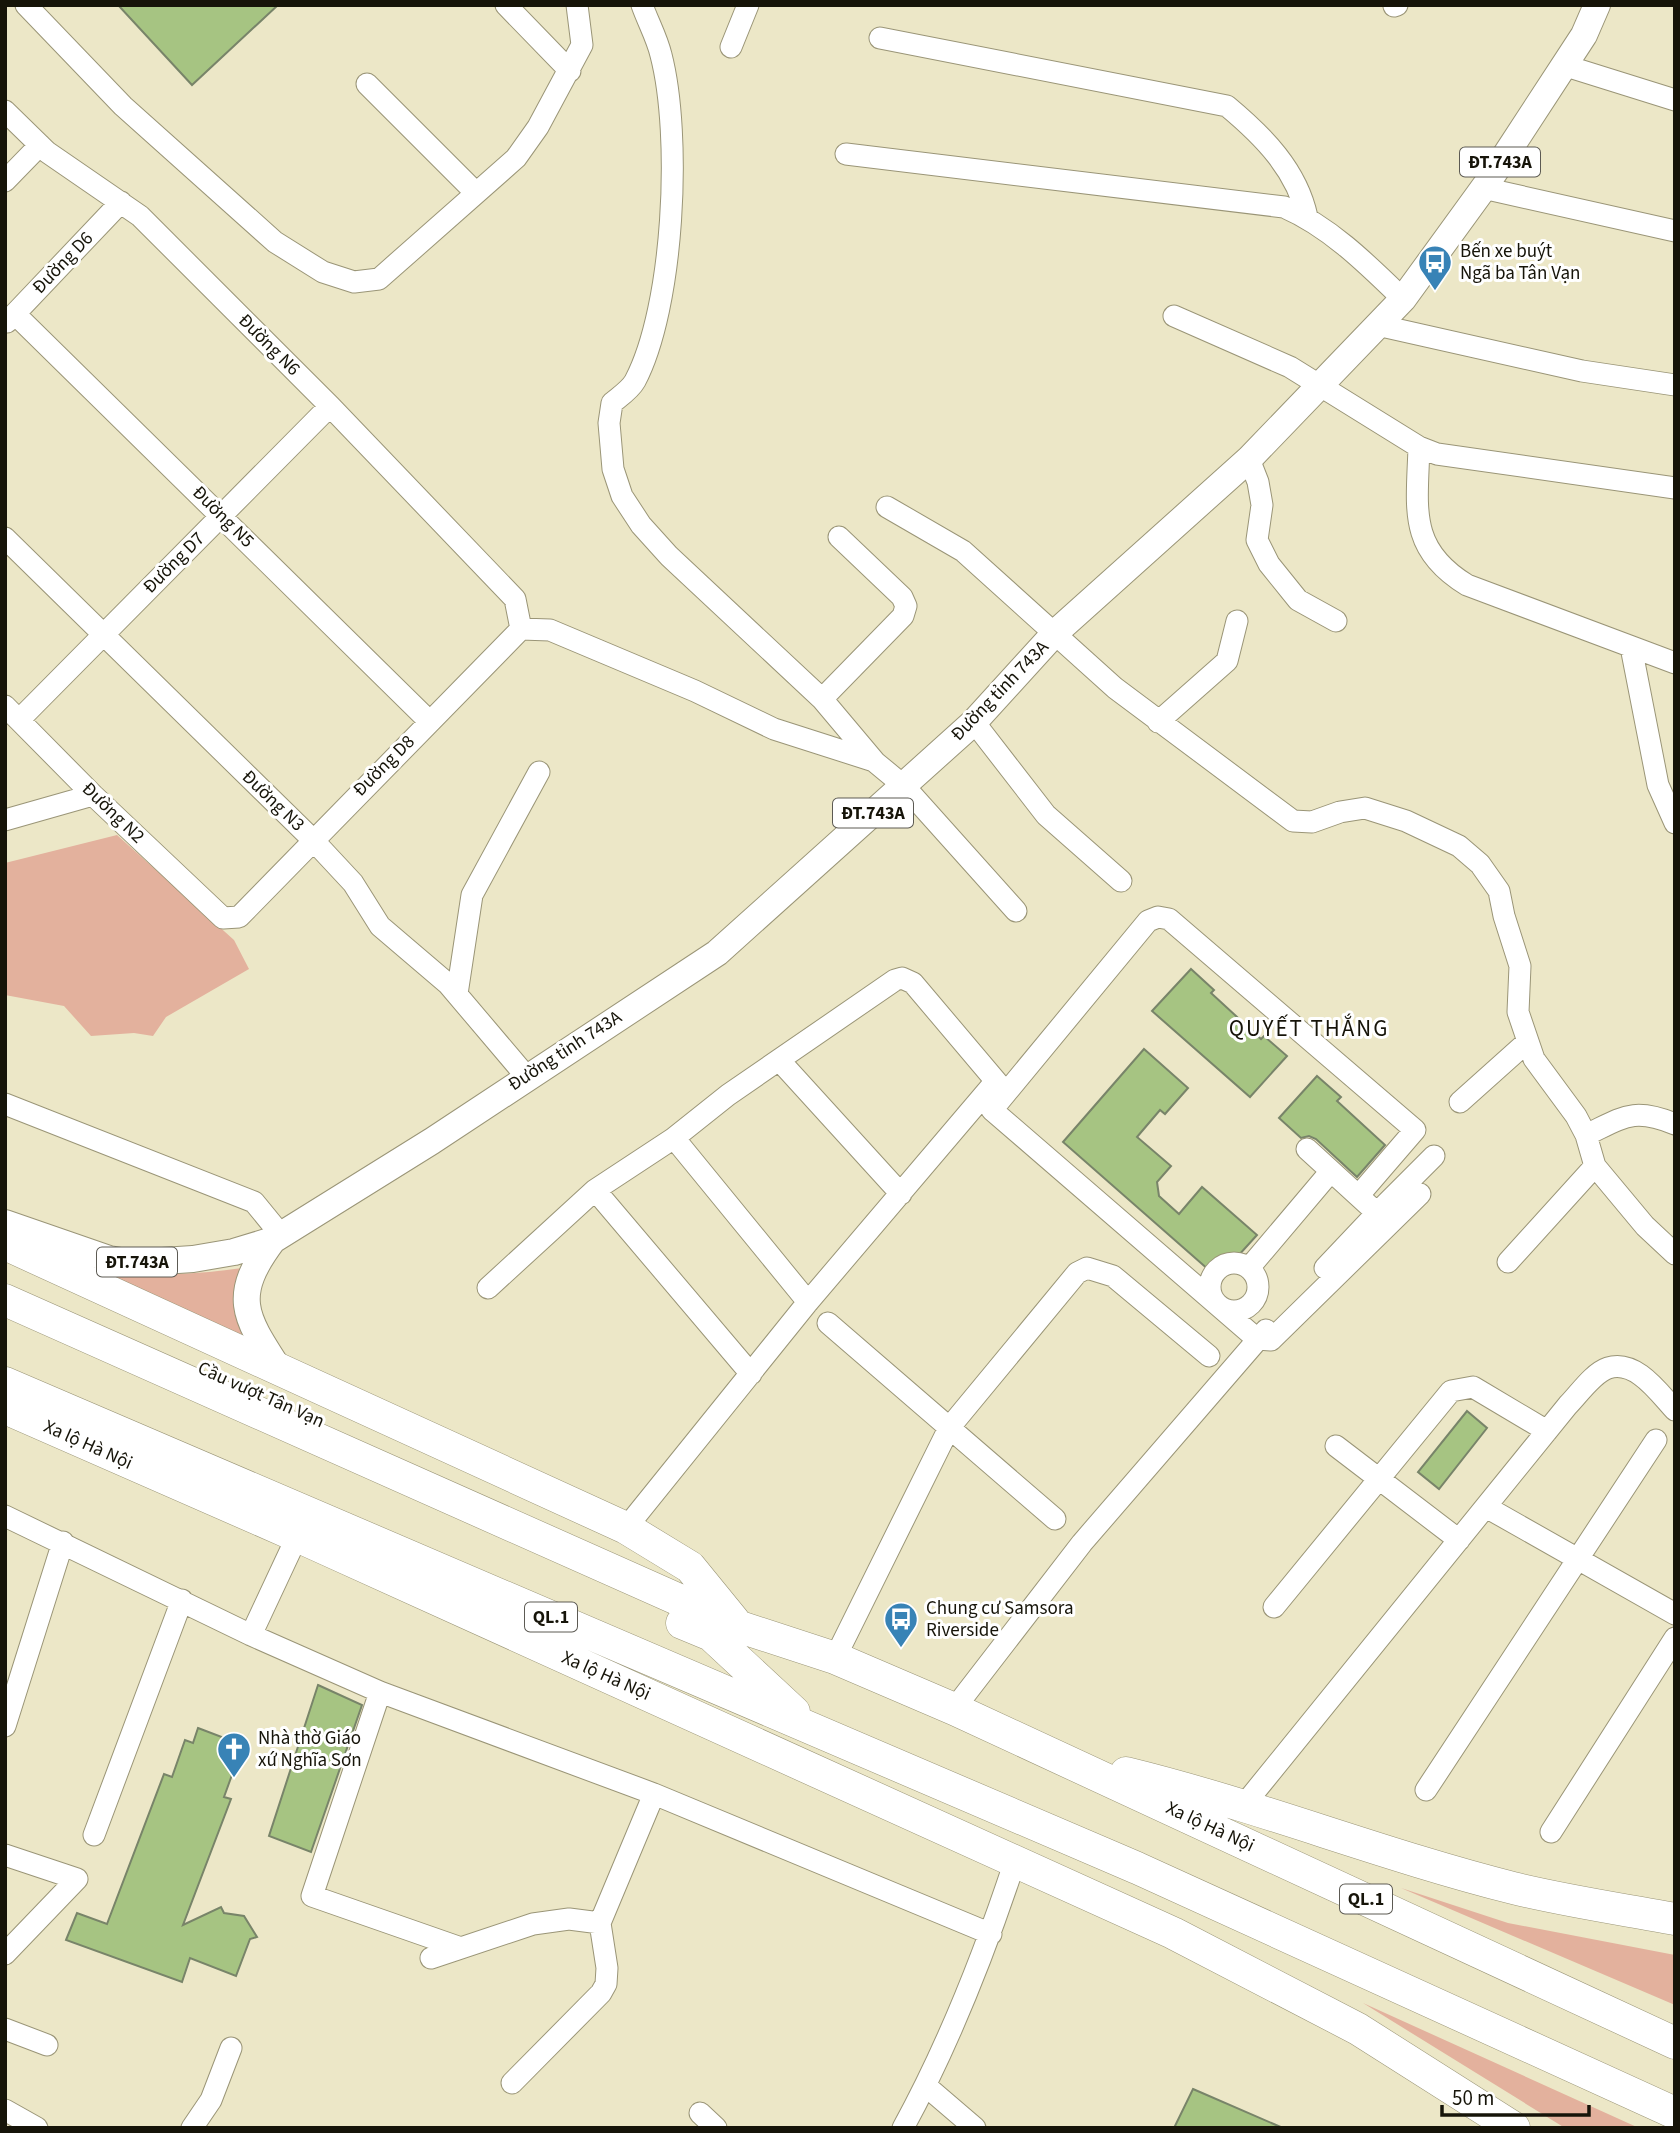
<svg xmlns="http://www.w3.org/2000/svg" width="1680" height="2133" font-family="'Source Sans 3',sans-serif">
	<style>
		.green { fill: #e3b19d }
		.building { fill: #a6c482; stroke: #788469; stroke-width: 2 }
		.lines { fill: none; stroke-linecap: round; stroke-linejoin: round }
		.minor-casing { stroke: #9a9577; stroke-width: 23 }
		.major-casing { stroke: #9a9577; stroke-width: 28 }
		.highway-casing { stroke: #9a9577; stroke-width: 33 }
		.minor { stroke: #fff; stroke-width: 21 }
		.major { stroke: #fff; stroke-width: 26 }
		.highway { stroke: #fff; stroke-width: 32 }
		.labels { text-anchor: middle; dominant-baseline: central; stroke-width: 6; stroke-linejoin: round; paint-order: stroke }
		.shield { fill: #fff; stroke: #5c5a53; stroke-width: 2 }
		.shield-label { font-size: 18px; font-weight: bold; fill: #161409 }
		.poi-label { font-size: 19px; fill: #161409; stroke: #fff; text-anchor: start }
		.street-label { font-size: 19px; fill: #161409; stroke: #fff }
		.quarter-label { font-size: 23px; letter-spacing: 2px; fill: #161409; stroke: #fff }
	</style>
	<rect width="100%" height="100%" fill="#ece7c7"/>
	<path class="green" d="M 117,835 L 234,940 L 249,969 L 166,1017 L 153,1036 L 134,1033 L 91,1036 L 64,1006 L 5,995 L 5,863 Z
		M 242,1268 C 227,1297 234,1315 247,1344 L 82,1270 C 137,1276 187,1276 242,1268 Z
		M 1401,1888 L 1508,1923 L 1675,1955 L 1675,2005 Z
		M 1363,2003 L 1639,2128 L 1565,2128 Z"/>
	<path class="building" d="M 118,5 L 278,5 L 192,85 Z
		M 1191,969 L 1214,990 L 1211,993 L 1261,1039 L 1264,1036 L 1287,1056 L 1250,1097 L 1152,1011 Z
		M 1144,1049 L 1188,1088 L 1165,1114 L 1160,1110 L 1137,1137 L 1171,1166 L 1157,1182 L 1159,1196 L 1179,1214 L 1202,1187 L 1257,1235 L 1218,1278 L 1063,1142 Z
		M 1317,1076 L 1341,1097 L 1337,1101 L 1385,1145 L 1357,1177 L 1316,1139 L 1309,1136 L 1301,1138 L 1279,1118 Z
		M 1467,1411 L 1487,1428 L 1439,1489 L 1418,1472 Z
		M 318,1685 L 362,1705 L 311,1852 L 269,1836 Z
		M 198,1728 L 235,1742 L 229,1758 L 237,1761 L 224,1797 L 231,1799 L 183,1925 L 221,1907 L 224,1913 L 244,1916 L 257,1937 L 250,1939 L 236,1976 L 190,1958 L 182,1982 L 66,1940 L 77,1913 L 107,1924 L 164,1774 L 172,1777 L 185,1740 L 193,1743 Z
		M 1193,2089 L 1283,2128 L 1174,2128 Z"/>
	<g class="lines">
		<g class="minor-casing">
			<path id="minor" d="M 26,5 L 123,106 L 275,242 L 323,272 L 354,282 L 379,279 L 516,158 L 538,127 L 582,45 L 577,5
				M 506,5 L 570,71
				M 642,5 C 648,22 657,38 661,55 C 682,136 674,307 635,381 C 630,390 619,397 612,403 L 609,423 L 613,469 L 622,496 L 641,525 L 669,556 L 822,699 L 875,762 L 904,786 L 1016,911
				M 1394,6 L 1397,5
				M 880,38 L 1227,106 C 1263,136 1297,170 1307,217
				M 731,47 L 748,5
				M 1563,65 L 1675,100
				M 367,84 L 475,192
				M 5,111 L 47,152 L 140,216 L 330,406 L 515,599 L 521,629 L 239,917 L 223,918 L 93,795 L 5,706
				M 846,154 L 1284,207 C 1330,227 1367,264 1403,299
				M 5,181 L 40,145
				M 1483,188 L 1675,231
				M 15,314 L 429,721
				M 1174,316 L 1290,367 L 1419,447 L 1437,454 L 1675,488
				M 7,322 L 121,202
				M 1377,325 L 1582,371 L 1675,385
				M 1419,447 C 1417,509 1408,549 1467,585 L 1675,663
				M 1249,459 L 1258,482 L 1262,505 L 1257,540 L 1269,564 L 1298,600 L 1336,621
				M 887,507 L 963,551 L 1115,688 L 1293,821 L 1312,822 L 1340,812 L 1365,808 L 1406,821 L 1459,846 L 1480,864 L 1499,891 L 1504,916 L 1520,966 L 1518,1012 L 1534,1059 L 1576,1116 L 1586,1135 L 1595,1166 L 1645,1226 L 1675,1254
				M 5,538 L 312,839 L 353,883 L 380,926 L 448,984 L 526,1076
				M 521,629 L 550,630 L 695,691 L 774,729 L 874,761
				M 1631,647 L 1658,785 L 1675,823
				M 822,699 L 903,616 L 906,606 L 902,597 L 839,537
				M 19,720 L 330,406
				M 974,722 L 1046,815 L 1121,881
				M 1158,722 L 1227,661 L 1237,621
				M 5,820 L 93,795
				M 457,994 L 472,895 L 539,772
				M 779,1060 L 901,1194
				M 1460,1102 L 1527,1042
				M 5,1104 L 254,1202 L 281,1235
				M 1586,1135 C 1624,1117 1633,1107 1675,1124
				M 674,1138 L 808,1302
				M 1307,1149 L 1377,1213 L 1325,1268
				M 595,1190 L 751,1374
				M 1359,1195 L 1415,1130 L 1169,919 L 1158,917 L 1148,921 L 992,1110 L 1257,1339 L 1271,1340 L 1420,1194
				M 1377,1213 L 1434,1156
				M 1508,1262 L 1595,1166
				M1210 1287a24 24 0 1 1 48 0a24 24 0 1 1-48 0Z
				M 1249,1268 L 1331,1171
				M 488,1288 L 595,1190 L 674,1138 L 728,1095 L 895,980 L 902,978 L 913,983 L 1006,1093
				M 828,1323 L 1055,1519
				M 1336,1446 L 1459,1540
				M 1486,1507 L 1675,1614
				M 5,1516 L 251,1635 L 380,1692 L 654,1794 L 991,1934
				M 626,1528 L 808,1302 L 995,1082
				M 1274,1607 L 1451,1391 L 1473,1387 L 1547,1431
				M 251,1635 L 302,1526
				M 835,1658 L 949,1428 L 1077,1273 L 1087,1268 L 1113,1276 L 1209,1356
				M 380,1692 L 312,1896 L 461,1948
				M 954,1709 L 1082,1543 L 1266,1330
				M 5,1726 L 63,1542
				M 1426,1790 L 1656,1440
				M 1244,1805 L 1568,1405 C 1579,1394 1593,1373 1608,1368 C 1636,1359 1659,1393 1675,1410
				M 1551,1832 L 1675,1638
				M 94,1835 L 182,1600
				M 5,1855 L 77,1879 L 5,1954
				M 431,1958 L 533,1924 L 569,1919 L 600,1923
				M 5,2029 L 47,2045
				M 512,2083 L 601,1993 L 606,1984 L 607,1968 L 600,1923 L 654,1794
				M 926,2086 L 975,2128
				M 5,2110 L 37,2128
				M 700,2113 L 716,2128
				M 192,2128 L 211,2100 L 231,2048
				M 903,2128 C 949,2044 985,1952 1015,1861"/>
		</g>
		<g class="major-casing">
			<path id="major" d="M 5,1223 L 109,1259 L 132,1263 L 193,1259 L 234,1252 L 273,1240 L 432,1141 L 717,953 L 974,722 L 1055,633 L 1249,459 L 1403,299 L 1488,182 L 1584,35 L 1597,5
				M 273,1240 C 230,1297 245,1317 280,1371"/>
		</g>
		<g class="highway-casing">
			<path id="highway" d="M 5,1244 L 626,1528 L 690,1567 L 734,1621
				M 5,1300 L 740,1627 L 835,1658 L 954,1709 L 1675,2043
				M 5,1383 L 1137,1868 L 1675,2113
				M 5,1408 L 297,1536 L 1173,1933 L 1358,2029 L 1514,2128
				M 682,1623 L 711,1635 L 794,1712
				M 1126,1773 C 1257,1805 1382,1855 1513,1888 C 1566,1901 1621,1909 1675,1919"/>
		</g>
		<use href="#minor" class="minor"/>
		<use href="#major" class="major"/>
		<use href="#highway" class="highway"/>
	</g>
	<defs>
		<g id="bus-pin" transform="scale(1.75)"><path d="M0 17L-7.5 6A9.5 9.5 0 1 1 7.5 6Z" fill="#3883b6" stroke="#fff"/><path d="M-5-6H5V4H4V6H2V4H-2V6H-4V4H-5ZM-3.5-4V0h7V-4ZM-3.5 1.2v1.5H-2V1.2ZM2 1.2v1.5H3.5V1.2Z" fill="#fff"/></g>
		<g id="church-pin" transform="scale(1.75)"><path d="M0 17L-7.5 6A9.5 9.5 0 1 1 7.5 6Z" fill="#3883b6" stroke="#fff"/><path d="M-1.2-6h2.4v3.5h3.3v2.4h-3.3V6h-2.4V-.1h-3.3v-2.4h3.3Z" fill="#fff"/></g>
	</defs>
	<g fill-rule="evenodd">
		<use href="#bus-pin" x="1435" y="262"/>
		<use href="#bus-pin" x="901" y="1619"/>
		<use href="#church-pin" x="234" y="1749"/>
	</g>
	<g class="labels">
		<g class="shield">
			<rect x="1460" y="147.5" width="80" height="29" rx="5"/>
			<rect x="833" y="798.5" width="80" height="29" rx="5"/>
			<rect x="97" y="1247.5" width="80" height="29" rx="5"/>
			<rect x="525" y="1602.5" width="52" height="29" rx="5"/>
			<rect x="1340" y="1884.5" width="52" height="29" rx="5"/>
		</g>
		<g class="shield-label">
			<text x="1500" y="162">ĐT.743A</text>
			<text x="873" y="813">ĐT.743A</text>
			<text x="137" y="1262">ĐT.743A</text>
			<text x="551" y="1617">QL.1</text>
			<text x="1366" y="1899">QL.1</text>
		</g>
		<g class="poi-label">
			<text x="1460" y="251">Bến xe buýt<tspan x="1460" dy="22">Ngã ba Tân Vạn</tspan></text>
			<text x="926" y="1608">Chung cư Samsora<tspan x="926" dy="22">Riverside</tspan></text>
			<text x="258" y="1738">Nhà thờ Giáo<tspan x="258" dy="22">xứ Nghĩa Sơn</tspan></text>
		</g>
		<g class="street-label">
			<text transform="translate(63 263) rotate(-46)">Đường D6</text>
			<text transform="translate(269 345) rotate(45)">Đường N6</text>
			<text transform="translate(223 517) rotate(45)">Đường N5</text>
			<text transform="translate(174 563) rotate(-45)">Đường D7</text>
			<text transform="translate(1000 691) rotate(-46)">Đường tỉnh 743A</text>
			<text transform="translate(384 766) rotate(-45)">Đường D8</text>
			<text transform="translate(273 801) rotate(44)">Đường N3</text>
			<text transform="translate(113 813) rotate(44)">Đường N2</text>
			<text transform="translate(565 1051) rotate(-33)">Đường tỉnh 743A</text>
			<text transform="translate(261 1395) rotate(24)">Cầu vượt Tân Vạn</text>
			<text transform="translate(88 1445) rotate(24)">Xa lộ Hà Nội</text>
			<text transform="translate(606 1676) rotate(24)">Xa lộ Hà Nội</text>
			<text transform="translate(1210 1827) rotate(25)">Xa lộ Hà Nội</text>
		</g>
		<g class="quarter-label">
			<text x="1309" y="1028">QUYẾT THẮNG</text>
		</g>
	</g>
	<rect width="1680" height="2133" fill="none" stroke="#161409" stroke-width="14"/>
	<path d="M1442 2105v10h147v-10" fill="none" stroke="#161409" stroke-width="3.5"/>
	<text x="1452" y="2105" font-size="21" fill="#161409" stroke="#ffffff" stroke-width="5" paint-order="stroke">50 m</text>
</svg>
